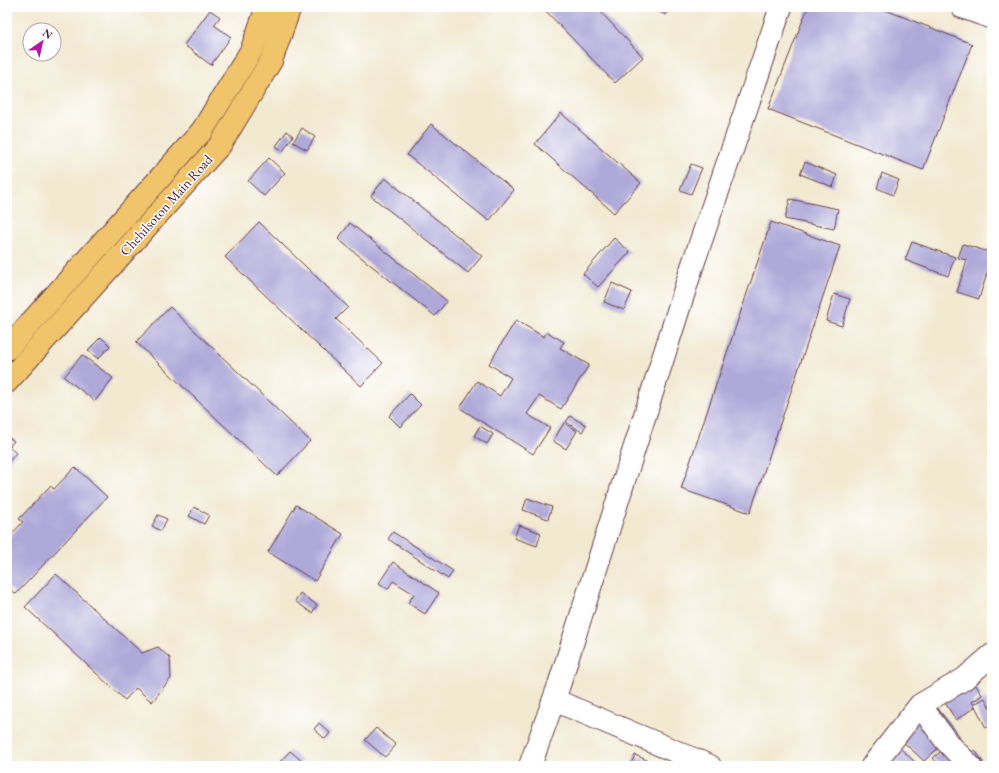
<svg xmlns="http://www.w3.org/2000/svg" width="999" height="773" font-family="'EB Garamond',serif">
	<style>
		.building { fill: #afa9d9 }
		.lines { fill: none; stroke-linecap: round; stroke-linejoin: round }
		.minor-casing { stroke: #633d44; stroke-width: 24 }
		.major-casing { stroke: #633d44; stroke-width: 24 }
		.minor { stroke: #fff; stroke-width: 22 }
		.major { stroke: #f1c36a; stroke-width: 22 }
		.labels { text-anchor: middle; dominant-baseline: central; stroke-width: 3; stroke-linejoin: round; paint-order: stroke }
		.street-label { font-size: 14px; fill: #4a1f2b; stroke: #fff }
	</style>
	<rect width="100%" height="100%" fill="#fff"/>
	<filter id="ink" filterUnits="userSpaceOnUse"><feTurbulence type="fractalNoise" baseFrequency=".025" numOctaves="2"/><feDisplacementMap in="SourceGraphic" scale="8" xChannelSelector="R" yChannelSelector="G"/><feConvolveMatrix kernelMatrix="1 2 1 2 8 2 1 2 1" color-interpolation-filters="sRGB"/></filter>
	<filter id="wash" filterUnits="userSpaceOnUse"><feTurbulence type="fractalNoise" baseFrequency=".012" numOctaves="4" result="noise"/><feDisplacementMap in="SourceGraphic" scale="16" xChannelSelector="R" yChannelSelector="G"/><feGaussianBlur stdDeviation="0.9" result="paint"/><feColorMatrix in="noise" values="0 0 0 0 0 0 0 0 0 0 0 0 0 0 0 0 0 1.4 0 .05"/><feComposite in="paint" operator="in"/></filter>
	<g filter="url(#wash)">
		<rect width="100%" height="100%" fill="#f2e9d1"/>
		<g id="blocks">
			<path class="building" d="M 544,7 L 596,7 L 643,57 L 615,83 L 543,8 Z
				M 650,7 L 668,7 L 665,15 Z
				M 808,7 L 878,7 L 972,44 L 923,170 L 768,109 Z
				M 210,10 L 220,17 L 214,25 L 231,37 L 211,65 L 184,45 Z
				M 561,113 L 641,183 L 614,213 L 535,144 Z
				M 431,124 L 514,190 L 489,221 L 407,155 Z
				M 302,128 L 315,137 L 307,150 L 293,142 Z
				M 287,131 L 293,136 L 283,151 L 276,146 Z
				M 269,158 L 285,173 L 264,196 L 248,181 Z
				M 805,162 L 837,175 L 833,187 L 800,174 Z
				M 691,164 L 702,168 L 691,194 L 680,190 Z
				M 882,173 L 899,180 L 893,195 L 877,188 Z
				M 385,178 L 482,256 L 468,273 L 371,196 Z
				M 790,199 L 838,209 L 834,229 L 785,219 Z
				M 259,222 L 348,307 L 336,319 L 383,363 L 361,386 L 225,257 Z
				M 771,222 L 840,246 L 750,513 L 681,489 Z
				M 350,223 L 447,301 L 435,316 L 338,239 Z
				M 614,238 L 630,252 L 598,287 L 583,274 Z
				M 912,242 L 955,257 L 948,276 L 905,260 Z
				M 963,244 L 992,253 L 992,257 L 979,299 L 957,292 L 967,260 L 958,258 Z
				M 612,283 L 632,292 L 624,310 L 604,302 Z
				M 834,294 L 850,299 L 842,326 L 826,321 Z
				M 170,307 L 310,441 L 277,476 L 136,342 Z
				M 516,320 L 544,337 L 547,332 L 564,342 L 560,348 L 589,365 L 561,409 L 539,396 L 527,414 L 550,428 L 533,454 L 460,408 L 477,381 L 500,396 L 511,378 L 489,364 Z
				M 101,337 L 110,346 L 98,359 L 88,350 Z
				M 82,355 L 113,378 L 95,401 L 64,377 Z
				M 410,394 L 421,405 L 400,427 L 389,416 Z
				M 570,416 L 586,425 L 582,432 L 566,422 Z
				M 564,423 L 577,431 L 566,449 L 553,441 Z
				M 480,426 L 493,434 L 487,444 L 474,436 Z
				M 8,437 L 14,441 L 9,447 L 16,453 L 7,464 L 7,438 Z
				M 75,467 L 107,497 L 16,594 L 7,586 L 7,539 L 23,522 L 19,519 L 50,486 L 54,489 Z
				M 527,498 L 552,507 L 548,519 L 523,510 Z
				M 296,505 L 343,534 L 315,581 L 268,552 Z
				M 194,507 L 209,515 L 204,524 L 189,516 Z
				M 158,515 L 167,519 L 161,531 L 152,526 Z
				M 519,525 L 541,533 L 537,546 L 514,538 Z
				M 393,532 L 453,571 L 448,579 L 388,539 Z
				M 393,562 L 439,593 L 425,614 L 408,603 L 414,594 L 393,581 L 388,589 L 379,583 Z
				M 56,574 L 142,653 L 158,647 L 170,658 L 171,678 L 152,702 L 136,688 L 125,700 L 25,607 Z
				M 300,593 L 317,605 L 312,613 L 295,601 Z
				M 974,682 L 982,695 L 972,702 L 975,707 L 956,720 L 944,701 Z
				M 985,698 L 992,712 L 992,725 L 986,728 L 974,704 Z
				M 936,706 L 960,737 L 954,742 L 929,711 Z
				M 921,715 L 945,742 L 924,761 L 900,739 Z
				M 319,723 L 330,733 L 325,739 L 314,729 Z
				M 376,728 L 396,745 L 385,757 L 365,740 Z
				M 897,745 L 919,766 L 902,766 L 896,761 L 893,766 L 882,766 Z
				M 947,746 L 964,766 L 940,766 L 933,758 Z
				M 975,750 L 983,762 L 978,766 L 966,756 Z
				M 290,751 L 302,761 L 297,766 L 281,766 L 278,764 Z
				M 635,755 L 656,764 L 656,766 L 630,766 Z"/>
		</g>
	</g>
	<g filter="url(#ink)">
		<use href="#blocks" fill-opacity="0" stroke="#633d44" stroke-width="1"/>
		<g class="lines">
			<g class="minor-casing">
				<path id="minor" d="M 962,7 L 992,18
					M 554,700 L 710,766
					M 920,705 L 946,741 L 970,766
					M 530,766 L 559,685 L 692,267 L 781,7
					M 872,766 L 920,705 L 964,679 L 992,655"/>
			</g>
			<g class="major-casing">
				<path id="major" d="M 7,349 L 202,131 L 251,51 L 267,7
					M 7,382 L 220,145 L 271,61 L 290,7"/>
			</g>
			<use href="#minor" class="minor"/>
			<use href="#major" class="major"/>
		</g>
	</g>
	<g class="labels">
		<g class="street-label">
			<text transform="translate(166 205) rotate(-48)">Chehilsoton Main Road</text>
		</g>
	</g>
	<rect width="999" height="773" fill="none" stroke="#fff" stroke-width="24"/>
	<g transform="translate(42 42) rotate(34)"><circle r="19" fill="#ffffff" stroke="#b7a5aa"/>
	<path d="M0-3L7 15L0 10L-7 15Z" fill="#b5179e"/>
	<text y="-6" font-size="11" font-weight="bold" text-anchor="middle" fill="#4a1f2b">N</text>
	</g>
</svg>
